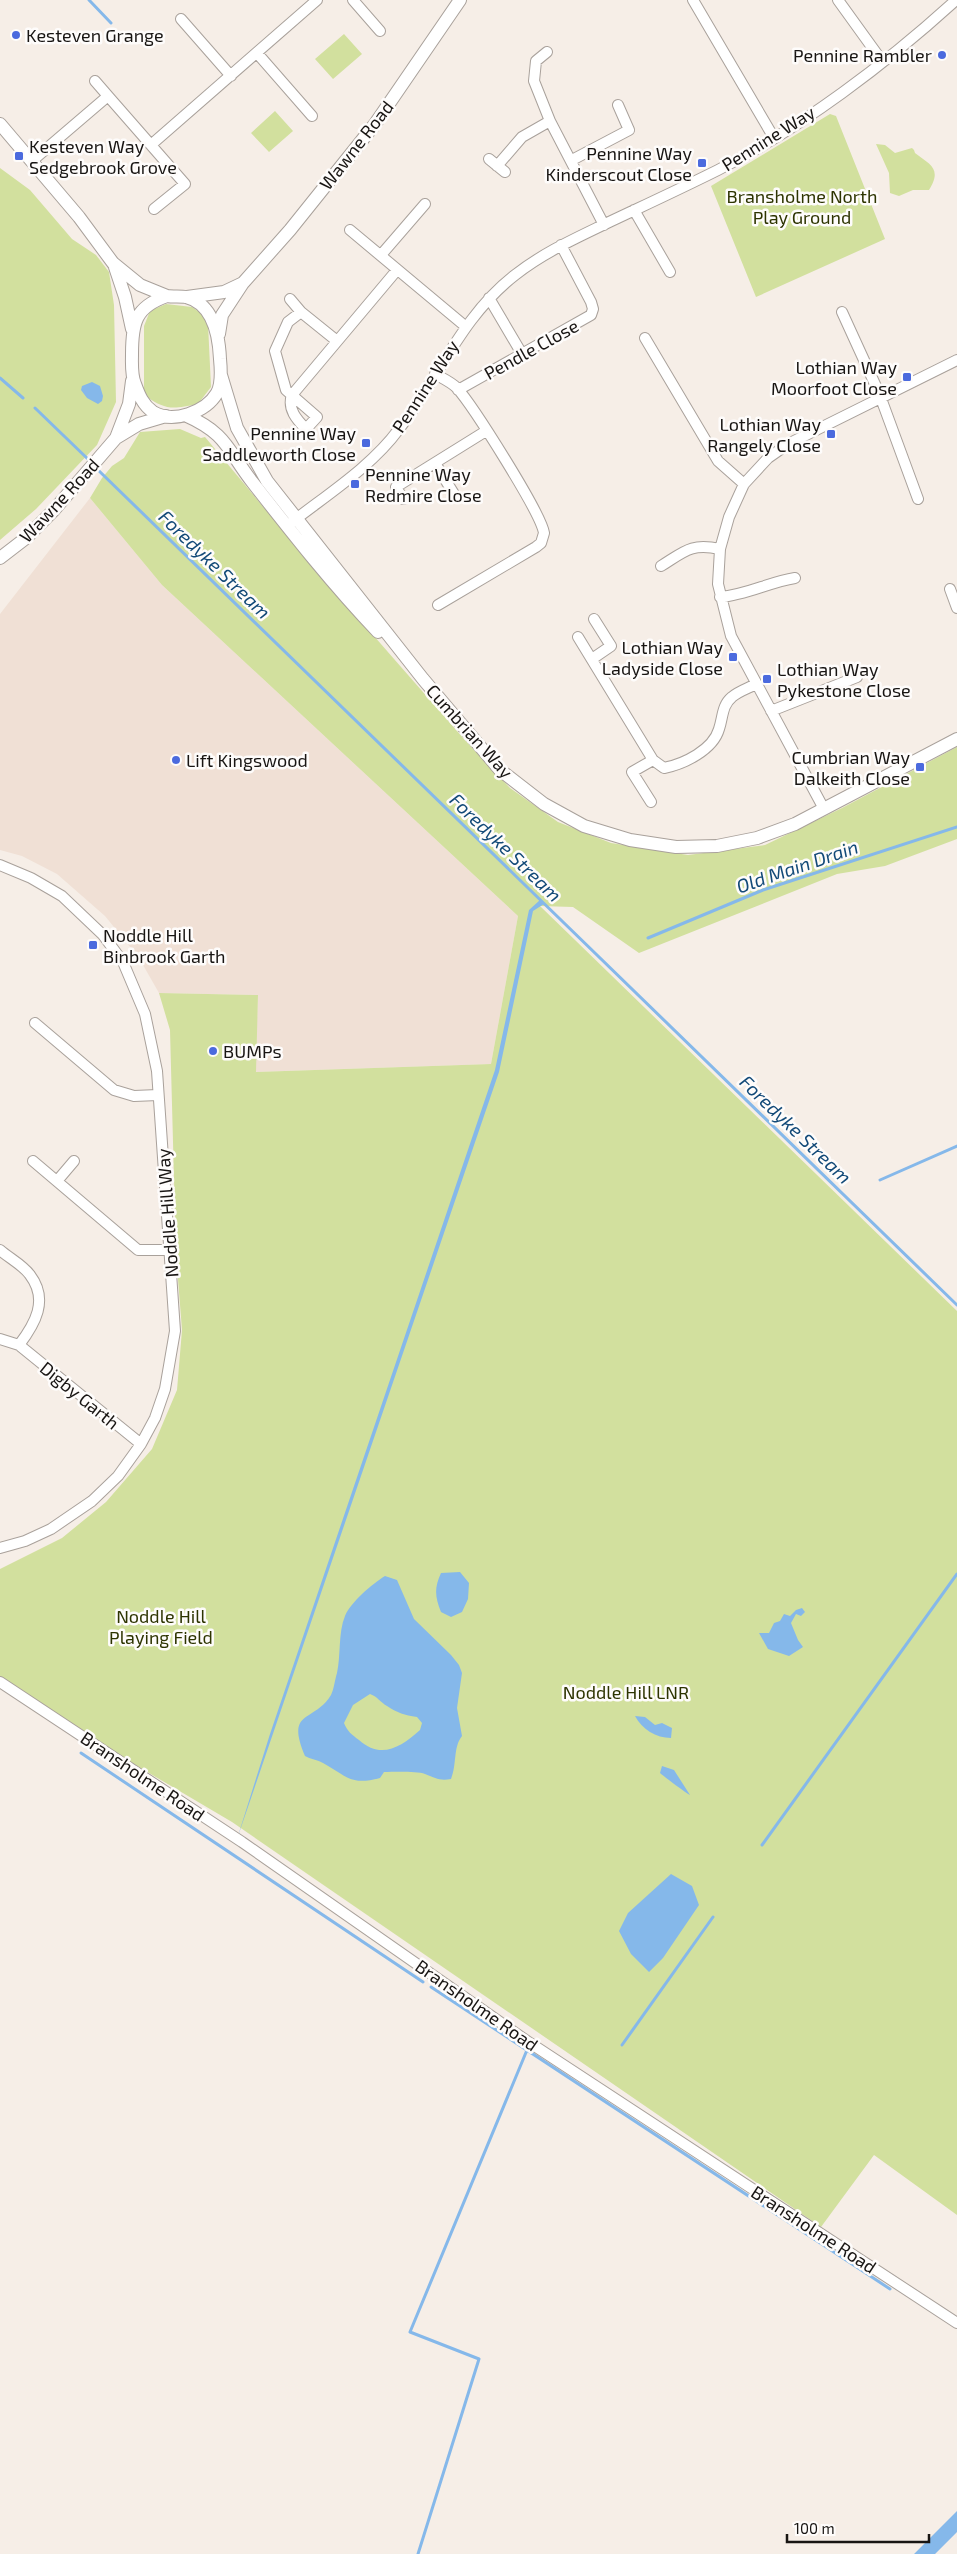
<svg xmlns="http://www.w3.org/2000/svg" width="957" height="2554" font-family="'Exo 2',sans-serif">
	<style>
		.built { fill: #f0e0d5 }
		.green { fill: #d2e09e }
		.water { fill: #85b8ea; fill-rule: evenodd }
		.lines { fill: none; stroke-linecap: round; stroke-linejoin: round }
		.stream { stroke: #85b8ea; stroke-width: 3 }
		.minor-casing { stroke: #a9a19b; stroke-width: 12 }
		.tertiary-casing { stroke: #a9a19b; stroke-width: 14 }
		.minor { stroke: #fff; stroke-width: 10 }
		.tertiary { stroke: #fff; stroke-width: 12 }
		.poi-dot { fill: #4b6ade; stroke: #fefcfb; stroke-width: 2 }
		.labels { text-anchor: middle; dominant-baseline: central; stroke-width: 5; stroke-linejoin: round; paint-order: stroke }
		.poi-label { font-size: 18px; fill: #181513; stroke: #fefcfb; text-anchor: start }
		.street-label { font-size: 18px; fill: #181513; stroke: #fefcfb }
		.park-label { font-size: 18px; fill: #2d3400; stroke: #fefcfb }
		.water-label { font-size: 19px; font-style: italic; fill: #134a78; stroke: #fefcfb }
	</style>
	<rect width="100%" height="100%" fill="#f6eee7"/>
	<path class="built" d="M 90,498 L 162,585 L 518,916 L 491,1064 L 255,1072 L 258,995 L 159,993 L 139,958 L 105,916 L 57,874 L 22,856 L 0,850 L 0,614 Z"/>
	<path class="green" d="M 344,34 L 362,54 L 333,79 L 315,59 Z
		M 275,111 L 293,131 L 269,152 L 251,133 Z
		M 830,114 L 836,116 L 885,239 L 756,297 L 711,186 Z
		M 876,144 L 885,145 L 895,153 L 912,148 L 914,150 L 915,153 C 931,165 942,169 929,190 L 913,190 L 899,196 L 890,193 L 889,173 Z
		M 0,168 L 30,190 L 72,239 L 96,255 L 109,272 L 114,305 L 116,402 L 97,445 L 36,509 L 0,540 Z
		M 166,304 L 192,307 L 202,314 L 208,324 L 211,387 L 198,404 C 172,409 167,411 144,395 L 144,326 L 150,311 Z
		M 180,429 L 201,438 L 205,437 L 311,564 L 464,739 L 510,788 L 558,822 L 611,843 L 688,855 L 765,845 L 842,808 L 957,747 L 957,839 L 885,866 L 837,874 L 639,953 L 573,907 L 540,906 L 957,1311 L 957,2215 L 874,2155 L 821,2227 L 232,1822 L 0,1685 L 0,1569 L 62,1538 L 106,1502 L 152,1449 L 177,1390 L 182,1330 L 176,1254 L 170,1030 L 159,993 L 258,995 L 256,1072 L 491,1064 L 518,916 L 162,585 L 90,498 L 102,478 L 112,466 L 124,458 L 140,432 Z"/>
	<path class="water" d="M 92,382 L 100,386 L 103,396 L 102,401 L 98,404 L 87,398 L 81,390 L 82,386 Z
		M 540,900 L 544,904 L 533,911 L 499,1072 L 237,1839 L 270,1734 L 495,1070 L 529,910 Z
		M 460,1572 L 469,1583 L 468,1599 L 462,1612 L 451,1617 L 441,1612 C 435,1597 434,1588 441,1573 Z
		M 385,1576 L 397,1580 L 414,1619 L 451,1655 L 459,1665 L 462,1673 L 457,1708 L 462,1736 C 453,1747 457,1765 451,1779 C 439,1781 436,1778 425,1774 C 417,1771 394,1772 384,1772 L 380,1778 C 350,1786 347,1776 323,1763 C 318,1760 310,1759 305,1756 C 285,1709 314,1723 331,1695 C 334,1689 335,1679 337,1673 C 341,1655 338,1633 345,1616 C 351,1602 372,1584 385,1576 ZM 370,1694 C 378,1697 380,1702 387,1706 C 398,1713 404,1715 417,1717 L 422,1723 L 420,1730 C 401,1747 381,1760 359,1740 C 352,1735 347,1731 344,1723 L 353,1705 Z
		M 802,1608 L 805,1612 L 801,1616 L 796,1614 L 791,1623 L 798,1640 L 803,1647 L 789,1656 L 768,1649 L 759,1633 L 769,1633 L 774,1623 L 780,1621 L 784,1614 L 790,1616 L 796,1610 Z
		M 635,1716 L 645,1717 L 655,1725 L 662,1723 L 672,1728 L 671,1738 C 656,1738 642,1729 635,1716 Z
		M 662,1766 L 674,1770 L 690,1795 C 683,1791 666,1778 660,1773 Z
		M 671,1874 L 692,1886 L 699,1905 L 663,1958 L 649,1972 L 631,1954 L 619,1931 L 628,1913 Z
		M 957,2511 L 957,2532 L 935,2554 L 914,2554 Z"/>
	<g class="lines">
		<path class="stream" d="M 89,0 L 111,23
			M 0,378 L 23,398
			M 35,408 L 92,463
			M 96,468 L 957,1305
			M 648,938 L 763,890 L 957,827
			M 880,1180 L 957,1146
			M 81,1753 L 423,1982
			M 762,1845 L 957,1574
			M 431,1987 L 890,2289
			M 622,2045 L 713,1917
			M 418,2554 L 479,2359 L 410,2332 L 527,2050"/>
		<g class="minor-casing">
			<path id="minor" d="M 353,0 L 380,31
				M 693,0 L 774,138
				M 838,0 L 882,61
				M 181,19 L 231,76
				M 547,52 L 536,61 L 534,81 L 550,121 L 604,225
				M 257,53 L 312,116
				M 108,96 L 185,184 L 154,209
				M 152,144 L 317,0
				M 489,159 L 505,172
				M 572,160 L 629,130 L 618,105
				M 32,161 L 108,96 L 95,81
				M 497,166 L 522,137 L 550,121
				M 634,210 L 670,272
				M 350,230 L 465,326
				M 381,255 L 425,204
				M 489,298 L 522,354
				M 290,299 L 301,312 L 337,341
				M 301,312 L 288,322 L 275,351 L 286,390 L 317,417 L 306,429 C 297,420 287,409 292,395 L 397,270
				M 842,312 L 879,393 L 918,499
				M 645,338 L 718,461 L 744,484
				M 435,374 C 442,378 451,382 457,388 C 473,406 541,513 544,533 L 541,543 L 536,547 L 438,605
				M 458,390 L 591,315 L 593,309 L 591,302 L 561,245
				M 435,463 L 454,494
				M 403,499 L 396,487 L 486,431
				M 292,522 C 328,494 372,466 399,429 C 439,377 462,316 515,275 C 543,253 574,239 605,224 C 643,206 680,189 718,170 C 801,128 887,63 956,0
				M 661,566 C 685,551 691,543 720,549
				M 950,589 L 957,608
				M 720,597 C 747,595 769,582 795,578
				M 578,637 L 653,760 L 664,768 C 684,764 713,750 719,729 C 723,717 722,705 732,697 C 739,691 749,688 756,684
				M 592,659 L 611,646 L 594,619
				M 771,711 L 857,677
				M 651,802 L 632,772 L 653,760
				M 824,809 L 731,636 L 718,584 L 720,549 L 729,517 L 744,484 L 768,458 L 788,444 L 957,360
				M 0,865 L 31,878 L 62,896 L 103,935 L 123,962 L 145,1014 L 157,1071 L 175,1331 L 165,1389 L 155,1418 L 141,1444 L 118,1476 L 92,1501 L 51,1529 L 25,1541 L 0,1548
				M 35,1023 L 114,1090 L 134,1096 L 158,1095
				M 33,1161 L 138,1250 L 169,1250
				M 57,1181 L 74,1161
				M 0,1250 C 9,1258 23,1265 30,1275 C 49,1300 35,1324 19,1345
				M 0,1339 L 19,1345 L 141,1444
				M 0,1682 L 242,1842 L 527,2041 L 957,2323"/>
		</g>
		<g class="tertiary-casing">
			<path id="tertiary" d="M 0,124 L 79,217 L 113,263 L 140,285 L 167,296
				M 115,267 L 125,297 L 132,329
				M 167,296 C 173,297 181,296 186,297 C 214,304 219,336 220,359 C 221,369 222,384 217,393 C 206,412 173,424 153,412 C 143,405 139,395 135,384 C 131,375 132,364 132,354 C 132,323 135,307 167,296 Z
				M 187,297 L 224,292 L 243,283
				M 219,334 L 222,315 L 243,283 L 290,230 L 375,124 L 460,0
				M 221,375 L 237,428 L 267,481 L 423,679 L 500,770 L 544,804 L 584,826 L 630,840 L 676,847 L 717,846 L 757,838 L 795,824 L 957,739
				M 185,415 C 228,434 227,450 253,483 C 293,534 333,585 378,632
				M 116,438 L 139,424 L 166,416
				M 0,558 L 26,538 L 54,510 L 116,438 L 129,404 L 132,381"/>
		</g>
		<use href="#minor" class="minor"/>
		<use href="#tertiary" class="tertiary"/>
	</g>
	<g class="poi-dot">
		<circle cx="16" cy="35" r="5"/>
		<circle cx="942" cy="55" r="5"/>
		<rect x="14" y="151" width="10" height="10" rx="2.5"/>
		<rect x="697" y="158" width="10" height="10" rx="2.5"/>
		<rect x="902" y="372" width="10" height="10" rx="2.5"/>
		<rect x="826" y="429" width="10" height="10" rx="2.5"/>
		<rect x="361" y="438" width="10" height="10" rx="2.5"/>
		<rect x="350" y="479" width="10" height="10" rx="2.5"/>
		<rect x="728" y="652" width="10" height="10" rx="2.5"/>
		<rect x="762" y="674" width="10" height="10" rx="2.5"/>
		<circle cx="176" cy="760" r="5"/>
		<rect x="915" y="762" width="10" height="10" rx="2.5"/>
		<rect x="88" y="940" width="10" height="10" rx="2.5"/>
		<circle cx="213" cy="1051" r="5"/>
	</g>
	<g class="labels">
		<g class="poi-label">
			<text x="26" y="35">Kesteven Grange</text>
			<text x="932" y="55" text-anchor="end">Pennine Rambler</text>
			<text x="29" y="146">Kesteven Way<tspan x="29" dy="21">Sedgebrook Grove</tspan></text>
			<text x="692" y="153" text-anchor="end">Pennine Way<tspan x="692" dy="21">Kinderscout Close</tspan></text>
			<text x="897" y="367" text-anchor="end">Lothian Way<tspan x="897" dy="21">Moorfoot Close</tspan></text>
			<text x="821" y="424" text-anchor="end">Lothian Way<tspan x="821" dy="21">Rangely Close</tspan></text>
			<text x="356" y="433" text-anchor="end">Pennine Way<tspan x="356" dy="21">Saddleworth Close</tspan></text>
			<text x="365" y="474">Pennine Way<tspan x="365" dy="21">Redmire Close</tspan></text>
			<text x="723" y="647" text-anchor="end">Lothian Way<tspan x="723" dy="21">Ladyside Close</tspan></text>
			<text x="777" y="669">Lothian Way<tspan x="777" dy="21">Pykestone Close</tspan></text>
			<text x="910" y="757" text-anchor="end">Cumbrian Way<tspan x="910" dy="21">Dalkeith Close</tspan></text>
			<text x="186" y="760">Lift Kingswood</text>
			<text x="103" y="935">Noddle Hill<tspan x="103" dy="21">Binbrook Garth</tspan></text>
			<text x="223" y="1051">BUMPs</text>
		</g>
		<g class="street-label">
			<text transform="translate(768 138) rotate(-32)">Pennine Way</text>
			<text transform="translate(356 145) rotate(-52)">Wawne Road</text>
			<text transform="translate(531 349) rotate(-29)">Pendle Close</text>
			<text transform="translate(425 386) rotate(-57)">Pennine Way</text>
			<text transform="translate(59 500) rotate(-47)">Wawne Road</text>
			<text transform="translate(470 731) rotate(48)">Cumbrian Way</text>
			<text transform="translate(167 1213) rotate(-94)">Noddle Hill Way</text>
			<text transform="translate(80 1395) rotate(39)">Digby Garth</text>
			<text transform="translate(143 1776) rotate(34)">Bransholme Road</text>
			<text transform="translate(477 2005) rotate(35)">Bransholme Road</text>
			<text transform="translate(814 2229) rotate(33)">Bransholme Road</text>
		</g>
		<g class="park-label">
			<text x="802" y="196">Bransholme North<tspan x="802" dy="21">Play Ground</tspan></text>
			<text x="161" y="1616">Noddle Hill<tspan x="161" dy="21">Playing Field</tspan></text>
			<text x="626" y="1692">Noddle Hill LNR</text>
		</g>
		<g class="water-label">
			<text transform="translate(215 564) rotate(44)">Foredyke Stream</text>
			<text transform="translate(506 847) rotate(44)">Foredyke Stream</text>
			<text transform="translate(797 866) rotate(-19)">Old Main Drain</text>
			<text transform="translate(796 1129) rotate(44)">Foredyke Stream</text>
		</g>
	</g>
	<path d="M787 2534v8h142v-8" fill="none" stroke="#181513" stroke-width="2.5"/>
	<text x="794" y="2534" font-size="15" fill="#181513" stroke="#fefcfb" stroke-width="4" paint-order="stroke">100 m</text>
</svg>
